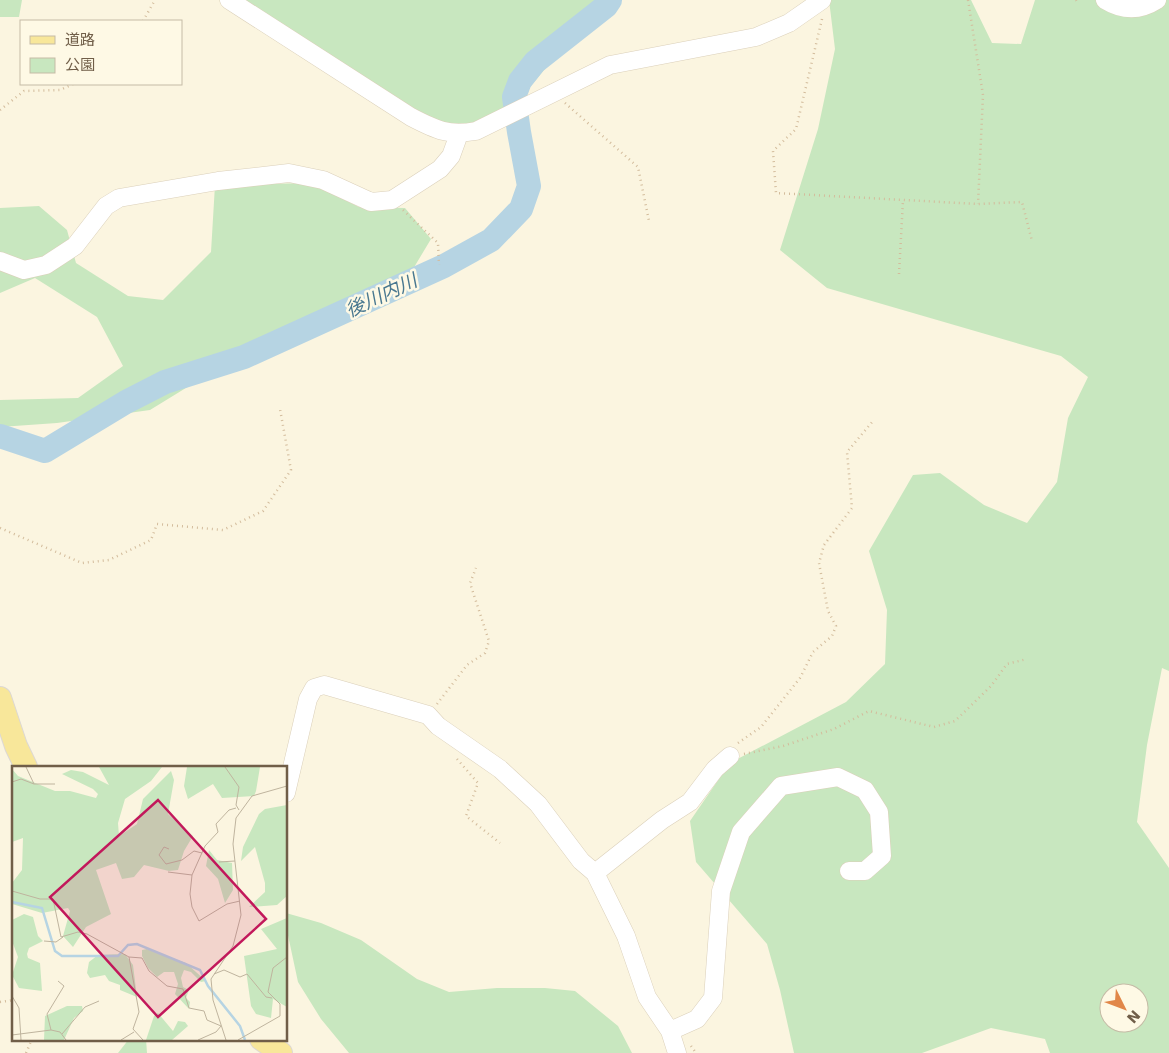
<svg xmlns="http://www.w3.org/2000/svg" width="1169" height="1053" font-family="'DejaVu Sans','Noto Sans JP',sans-serif">
	<style>
		.green { fill: #c8e7bf; fill-rule: evenodd }
		.lines { fill: none; stroke-linecap: round; stroke-linejoin: round }
		.river { stroke: #b6d4e3; stroke-width: 24 }
		.minor-casing { stroke: #dbd0ba; stroke-width: 19 }
		.major-casing { stroke: #ddd8d3; stroke-width: 24 }
		.path { stroke: #d3bc9c; stroke-width: 2.5; stroke-dasharray: 1 4; stroke-linecap: butt }
		.minor { stroke: #fff; stroke-width: 18 }
		.major { stroke: #f8e79a; stroke-width: 22 }
		.labels { text-anchor: middle; dominant-baseline: central; stroke-width: 5; stroke-linejoin: round; paint-order: stroke }
		.water-label { font-size: 19px; font-style: italic; fill: #497890; stroke: #fef9e5 }
		.inset-river { fill: none; stroke: #b6d4e3; stroke-width: 2.5 }
		.inset-road { fill: none; stroke: #bfb49e; stroke-width: 1 }
		.view { fill: #c2185b; fill-opacity: 0.15; stroke: #c2185b; stroke-width: 2.5 }
		.inset-edge { fill: none; stroke: #705e48; stroke-width: 2.5 }
	</style>
	<rect width="100%" height="100%" fill="#fbf5e0"/>
	<path class="green" d="M 0,0 L 22,0 L 19,17 L 0,17 Z
		M 229,0 L 602,0 L 496,128 L 440,133 Z
		M 829,0 L 971,0 L 992,43 L 1021,44 L 1035,0 L 1169,0 L 1169,671 L 1162,668 L 1147,745 L 1137,822 L 1169,868 L 1169,1053 L 1050,1053 L 1045,1039 L 991,1028 L 922,1053 L 794,1053 L 780,990 L 767,944 L 696,862 L 690,821 L 730,763 L 846,702 L 885,664 L 887,610 L 869,551 L 913,475 L 940,473 L 984,505 L 1027,523 L 1057,482 L 1068,418 L 1088,377 L 1061,356 L 827,288 L 780,250 L 818,129 L 835,49 ZM 1109,993 L 1139,993 L 1139,1023 L 1109,1023 Z
		M 311,183 L 359,207 L 405,208 L 431,239 L 413,269 L 290,324 L 150,410 L 57,423 L 0,427 L 0,400 L 78,398 L 123,366 L 97,317 L 35,278 L 0,293 L 0,208 L 39,206 L 67,230 L 76,263 L 128,296 L 163,300 L 211,252 L 215,185 Z
		M 286,913 L 321,923 L 361,940 L 417,979 L 449,992 L 497,988 L 545,988 L 575,991 L 618,1026 L 632,1053 L 349,1053 L 321,1019 L 298,982 L 286,926 Z
		M 129,1039 L 146,1039 L 147,1053 L 118,1053 Z"/>
	<g class="lines">
		<path class="river" d="M 0,436 L 45,451 L 126,402 L 165,382 L 244,357 L 444,266 L 491,240 L 521,209 L 529,186 L 519,132 L 514,97 L 520,81 L 535,62 L 606,6 L 610,0"/>
		<g class="minor-casing">
			<path id="minor" d="M 229,0 L 411,117 C 436,130 448,136 476,131 L 610,65 L 756,37 L 789,23 L 822,0
				M 1105,0 C 1123,11 1140,11 1157,0
				M 0,261 L 24,270 L 46,265 L 75,246 L 106,206 L 119,198 L 218,181 L 289,173 L 323,180 L 371,202 L 392,200 L 440,169 L 451,156 L 459,134
				M 286,793 L 308,699 L 314,688 L 324,685 L 428,715 L 438,726 L 500,769 L 538,804 L 581,861 L 595,873 L 626,936 L 647,997 L 670,1031 L 677,1053
				M 595,873 L 662,820 L 690,802 L 715,769 L 730,756
				M 670,1031 L 697,1019 L 713,998 L 721,891 L 741,832 L 781,786 L 838,777 L 865,790 L 879,812 L 882,856 L 865,871 L 849,871"/>
		</g>
		<g class="major-casing">
			<path id="major" d="M 0,698 L 16,746 L 26,767
				M 261,1039 L 281,1053"/>
		</g>
		<path class="path" d="M 968,0 L 983,95 L 978,204
			M 1076,0 L 1079,4
			M 822,19 L 796,129 L 773,151 L 776,193 L 978,204 L 1022,202 L 1032,241
			M 143,21 L 155,0
			M 565,103 L 638,167 L 649,221
			M 0,110 L 24,91 L 60,90 L 73,84
			M 403,210 L 438,243 L 439,265
			M 899,274 L 903,200
			M 0,528 L 82,563 L 109,560 L 151,540 L 157,524 L 223,530 L 263,511 L 291,470 L 280,409
			M 437,704 L 467,665 L 485,653 L 489,641 L 470,583 L 476,568
			M 738,743 L 761,727 L 800,678 L 813,652 L 832,636 L 836,626 L 828,611 L 819,563 L 824,545 L 852,508 L 847,452 L 873,421
			M 744,754 L 783,746 L 834,729 L 869,711 L 934,727 L 955,721 L 991,686 L 1007,664 L 1027,659
			M 457,759 L 478,783 L 466,816 L 500,843
			M 0,1002 L 14,1000
			M 691,1046 L 696,1053
			M 26,1053 L 32,1039"/>
		<use href="#minor" class="minor"/>
		<use href="#major" class="major"/>
	</g>
	<g class="labels">
		<g class="water-label">
			<text transform="translate(381 295) rotate(-25)">後川内川</text>
		</g>
	</g>
	<g transform="translate(12 766)">
		<rect width="275" height="275" fill="#fbf5e0"/>
		<path d="M 87,1 L 150,1 L 139,15 L 113,33 L 106,57 L 107,70 L 125,58 L 131,33 L 159,5 L 162,14 L 156,48 L 181,70 L 172,85 L 166,104 L 157,105 L 132,99 L 122,111 L 110,113 L 104,97 L 84,104 L 99,148 L 74,161 L 61,181 L 51,170 L 58,145 L 56,142 L 30,147 L 0,138 L 0,117 L 10,104 L 11,72 L 0,76 L 0,3 L 6,10 L 43,25 L 58,25 L 84,32 L 86,28 L 81,23 L 50,8 L 59,4 L 71,6 L 97,19 ZM 175,1 L 248,1 L 244,25 L 242,30 L 210,32 L 201,18 L 176,33 L 172,20 ZM 275,39 L 275,130 L 265,139 L 237,141 L 253,126 L 253,117 L 243,81 L 229,95 L 231,81 L 247,48 L 253,43 ZM 197,84 L 205,94 L 220,97 L 221,124 L 213,137 L 206,113 L 194,100 ZM 12,148 L 21,151 L 26,170 L 31,175 L 17,182 L 15,188 L 16,192 L 28,197 L 30,225 L 7,222 L 0,209 L 6,191 L 0,175 L 0,154 ZM 275,152 L 275,241 L 261,233 L 259,252 L 244,248 L 239,240 L 232,190 L 265,183 L 249,163 ZM 135,183 L 174,197 L 194,215 L 189,216 L 179,206 L 172,204 L 169,212 L 171,221 L 177,224 L 174,232 L 178,236 L 177,243 L 163,228 L 166,218 L 162,206 L 152,206 L 145,211 L 136,202 L 130,190 L 130,184 ZM 113,188 L 121,199 L 125,231 L 108,224 L 108,219 L 97,215 L 93,209 L 78,212 L 75,207 L 77,196 L 86,189 ZM 55,240 L 70,240 L 71,245 L 62,252 L 52,274 L 32,274 L 33,250 ZM 146,247 L 161,265 L 166,255 L 173,256 L 176,260 L 160,274 L 134,274 L 142,250 Z" fill="#c8e7bf"/>
		<path class="inset-river" d="M 0,136 L 30,142 L 43,185 L 50,190 L 106,190 L 116,179 L 125,178 L 188,204 L 196,220 L 228,260 L 233,274"/>
		<path class="inset-road" d="M 213,1 L 227,21 L 224,39 L 227,44M 0,16 L 9,13 L 22,18 L 14,1M 22,18 L 43,18M 224,42 L 217,44 L 204,58 L 206,66 L 193,80 L 180,109 L 178,128 L 180,141 L 187,155 L 215,138 L 228,135M 157,83 L 152,81 L 147,89 L 154,98 L 170,94 L 182,85 L 190,87M 207,96 L 223,95M 156,106 L 180,109M 0,125 L 28,133 L 41,133 L 49,171 L 66,166 L 75,168 L 117,191 L 127,246 L 121,263 L 131,274M 32,175 L 44,176 L 51,171M 117,191 L 130,192 L 137,205 L 155,220 L 171,223 L 177,242 L 192,245 L 195,254 L 209,260 L 204,266 L 186,274M 202,208 L 212,204 L 228,211 L 235,208 L 254,231 L 260,232M 0,230 L 7,242 L 9,274M 39,264 L 35,248 L 52,220 L 46,215M 50,268 L 73,241 L 87,235M 0,269 L 39,264 L 48,266 L 54,274M 109,274 L 122,266M 214,274 L 201,234 L 199,213 L 221,180 L 229,149 L 221,78 L 224,52 L 240,30 L 275,20M 226,274 L 268,250 L 268,238 L 256,226 L 261,202 L 275,191"/>
		<path class="view" d="M 146,34 L 254,153 L 146,251 L 38,131 Z"/>
		<rect width="275" height="275" class="inset-edge"/>
	</g>
	<rect x="20" y="20" width="162" height="65" fill="#fef9e5" stroke="#c5bba6"/>
	<rect x="30" y="36" width="25" height="8" fill="#f8e79a" stroke="#c5bba6"/>
	<text x="65" y="45" font-size="15" fill="#705e48">道路</text>
	<rect x="30" y="58" width="25" height="15" fill="#c8e7bf" stroke="#c5bba6"/>
	<text x="65" y="70" font-size="15" fill="#705e48">公園</text>
	<g transform="translate(1124 1008) rotate(132)"><circle r="24" fill="#fef9e5" stroke="#c5bba6"/>
	<path d="M0-4L9 19L0 12L-9 19Z" fill="#e18749"/>
	<text y="-8" font-size="14" font-weight="bold" text-anchor="middle" fill="#705e48">N</text>
	</g>
</svg>
